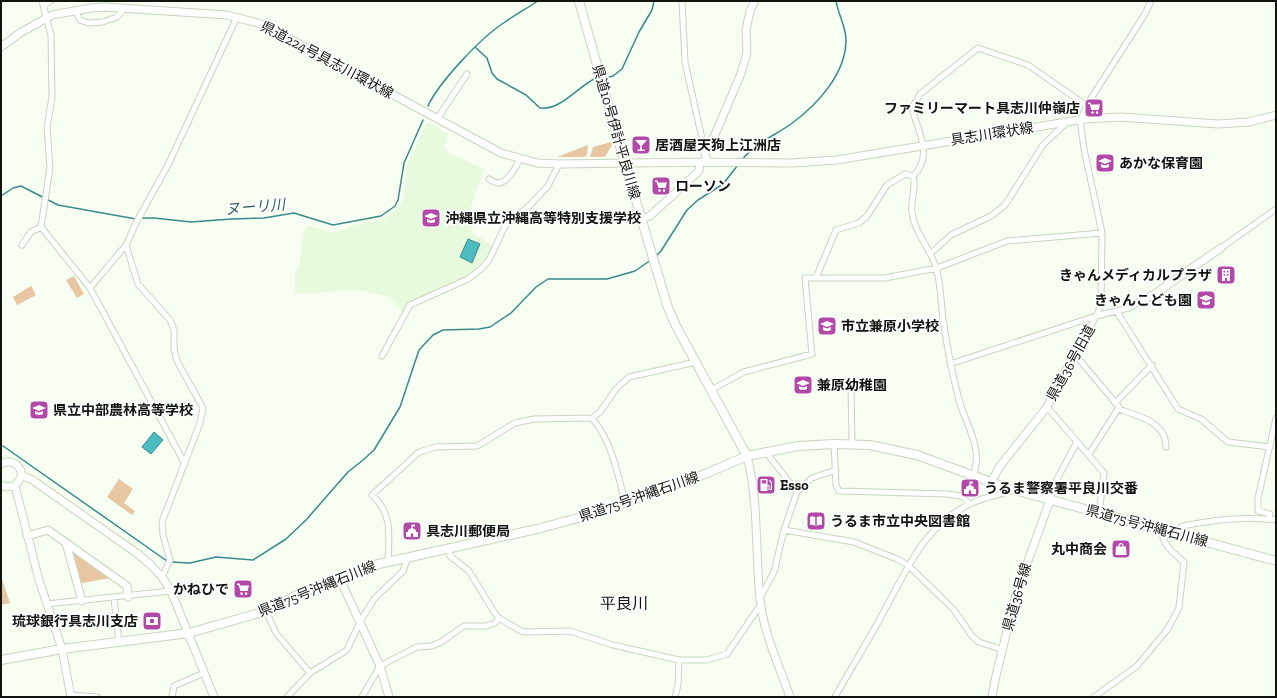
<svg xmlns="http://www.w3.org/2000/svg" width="1277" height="698" font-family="'Zilla Slab','Noto Sans JP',serif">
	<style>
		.built { fill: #e7fadd }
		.green { fill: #e8c6a2 }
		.water { fill: #4dbcc0; stroke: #3b8a8a }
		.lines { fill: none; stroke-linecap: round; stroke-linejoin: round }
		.stream { stroke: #3b8a8a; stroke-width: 1.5 }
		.street-casing { stroke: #c7d5bf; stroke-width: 7 }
		.secondary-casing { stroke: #c7d5bf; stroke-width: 9 }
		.primary-casing { stroke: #c7d5bf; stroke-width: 10 }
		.street { stroke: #fff; stroke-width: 5 }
		.secondary { stroke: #fff; stroke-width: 7 }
		.primary { stroke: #fff; stroke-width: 8 }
		.labels { text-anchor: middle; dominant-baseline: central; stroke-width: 3.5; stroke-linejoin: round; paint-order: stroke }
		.street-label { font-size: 14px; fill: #10150d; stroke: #fff }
		.poi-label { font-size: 14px; font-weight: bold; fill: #10150d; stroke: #fff; text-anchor: start }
		.water-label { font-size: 15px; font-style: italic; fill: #2f5e60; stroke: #fff }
		.quarter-label { font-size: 16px; fill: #10150d; stroke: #fff }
	</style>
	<rect width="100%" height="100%" fill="#f6fff1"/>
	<path class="built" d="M 427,122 L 448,134 L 444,148 L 449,153 L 484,169 L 469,212 L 478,216 L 471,232 L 493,246 L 480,267 L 467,277 L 412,302 L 402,312 L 389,297 L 358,290 L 295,294 L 295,273 L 299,267 L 303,235 L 307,225 L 331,232 L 343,230 L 353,225 L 380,220 L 389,216 L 401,204 L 404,196 L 407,165 Z"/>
	<path class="green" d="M 611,142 L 612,145 L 605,157 L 590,157 L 593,147 Z
		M 588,145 L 587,155 L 584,157 L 557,157 Z
		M 74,276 L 84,294 L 77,298 L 66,280 Z
		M 31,286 L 36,295 L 17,305 L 13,297 Z
		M 119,479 L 133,489 L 124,503 L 135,511 L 132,515 L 107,497 Z
		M 66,543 L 115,577 L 77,584 Z
		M 1,576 L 10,603 L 1,605 Z"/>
	<path class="water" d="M 468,239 L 480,244 L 472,263 L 460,257 Z
		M 154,432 L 163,440 L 151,454 L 142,447 Z"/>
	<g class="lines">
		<path class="stream" d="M 475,47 L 487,58 L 492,73 L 497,79 L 526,95 L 540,108 C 559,111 577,88 594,79
			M 609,77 L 613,76 L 622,69 L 639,32 L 652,10 L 654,1
			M 428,106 C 439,82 480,39 502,24 C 513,16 526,9 538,1
			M 742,160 C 755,143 774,136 791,124 C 817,105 846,74 846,40 C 846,26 838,14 836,1
			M 1,196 L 13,188 L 21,186 L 58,205 L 136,219
			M 141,218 L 154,218 L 191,222 L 231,219 L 264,218 L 294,213 L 333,225 L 381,216 L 395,206 L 398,200 L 404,163 L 423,120
			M 655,257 L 661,251 L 687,210 L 698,200 L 723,184 L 738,165
			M 3,446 L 167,561
			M 171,562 L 190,563 L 216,557 L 253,560 L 286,539 L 306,520 L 348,472 L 363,460 L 374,450 L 400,407 L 419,350 L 433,335 L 443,330 L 479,329 L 490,327 L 511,313 L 536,287 L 548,279 L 607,279 L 635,271 L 651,260"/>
		<g class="street-casing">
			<path id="street" d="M 42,1 L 51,35 L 52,97 L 47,128 L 50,167 L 41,227 L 90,288 L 185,464
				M 682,1 L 685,62 L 704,148
				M 44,5 L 51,1
				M 75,10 L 80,20 L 88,23 L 103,22 L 117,17 L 125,8
				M 437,119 L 467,74
				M 913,176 C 917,188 910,200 912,212 C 914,233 931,248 936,268 C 941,284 941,303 943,319 C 947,347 952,373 959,400 C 966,426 984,448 973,476
				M 913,176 C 934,156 918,132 912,108 L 920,94 L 978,48 L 1028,65 L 1087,106
				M 489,179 C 491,180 495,183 498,183 C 508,183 516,167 520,159
				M 22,245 L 31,232 L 41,227
				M 126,245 L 138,284 L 170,320 L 174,330 L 174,349 L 177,361 L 203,408 L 200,423 L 162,522 L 163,535 L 170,560 L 162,577
				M 1221,248 L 1276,209
				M 931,253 L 951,235 L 991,216 L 1005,205 L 1043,145 L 1066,123
				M 816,278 L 836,230 L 859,223 L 867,216 L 887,185 L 905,174 L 913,176
				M 90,288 L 126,245 L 137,221 L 167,167 L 237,17
				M 1117,312 L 1178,409 L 1201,419 L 1228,442 L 1270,447
				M 1080,344 L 1087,334 L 1096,316 L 1129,308 L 1139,302
				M 382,356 L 410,305 L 468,279 L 481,269 L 489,260 L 505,226 L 527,208 L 548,186 L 559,164
				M 1074,356 L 1077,357 L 1119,407 L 1118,409 C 1139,416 1166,422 1166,447
				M 950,364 L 1096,316 L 1101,305 L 1102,233 L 1084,149 L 1080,120 L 1090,100 L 1145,14 L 1151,1
				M 851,384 L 852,444
				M 711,390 L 744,372 L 812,354 L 805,278 L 885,278 L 937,268 L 1007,241 L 1102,233
				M 1115,403 L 1152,365
				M 1047,407 L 1104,473 L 1099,513
				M 592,418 C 612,442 618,474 625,503
				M 834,444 L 836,485 L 839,491 L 947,494 L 961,496 L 970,504
				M 1089,454 L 1118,409
				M 797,492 L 812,478 L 836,470
				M 1050,500 L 1056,481 L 1077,442
				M 1269,519 L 1270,514 L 1258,511 L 1258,498 L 1276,418
				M 784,530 L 854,542 L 897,559 L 908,565 L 954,610 L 972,636 L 979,642 L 1003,650
				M 1177,534 L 1182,526 C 1214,520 1244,516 1276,520
				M 449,548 L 450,556 L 469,571 L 494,612 L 499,618 L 521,631 L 526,632 L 570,631 L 613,645 L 679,660 L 707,660 L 727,654 L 761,604
				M 388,561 C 389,536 393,514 372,495 L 419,452 L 436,447 L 477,446 L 515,423 L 534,419 L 592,418 L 600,412 L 616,389 L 629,377 L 696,362
				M 114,598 L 119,643
				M 760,598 L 774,572 L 784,530 L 797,492 L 765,451
				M 46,604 L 171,591
				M 266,611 L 276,633 L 310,673
				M 70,695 L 97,697
				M 172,697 L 174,686 L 204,673
				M 287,697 L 310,673 L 347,650 L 360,622 L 374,599 L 403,571 L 408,557
				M 362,697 L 380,666 L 417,647 L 432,646 L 441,642 L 464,626 L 486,626 L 495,623 L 499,618
				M 675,697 L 678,685 L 679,660
				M 835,697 C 850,670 867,643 882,615 C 906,572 923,525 972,503 C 982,498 993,496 1004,493 L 1007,488
				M 1094,697 L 1137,666 L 1167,630 L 1179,608 L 1184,562 C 1173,552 1162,545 1162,530"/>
		</g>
		<g class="secondary-casing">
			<path id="secondary" d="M 1,47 L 20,33 L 52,15 L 91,8 L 105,7 L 227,15 L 261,24 L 275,31 L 501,153 L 537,163 L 559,164 L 707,162 L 792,163 L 837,160 L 1085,119 L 1121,117 L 1218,124 L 1249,122 L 1276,115
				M 707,162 L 704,148 L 714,137 L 740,76 L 747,53 L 746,30 L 750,11 L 755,1
				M 641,219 L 650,216 L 699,171 L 700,162
				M 1139,302 L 1156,293 L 1221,248
				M 747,456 C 759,503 755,551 760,598 C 763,632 779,665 790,697
				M 1,464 C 11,458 21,465 22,476 L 15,486 L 6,487 L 1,485
				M 22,476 L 31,479 L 138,554 L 151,565 L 162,577 L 171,591 L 214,697
				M 991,482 L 1000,466 L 1047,407 L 1080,344
				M 15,486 L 39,580 L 62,649 L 71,697
				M 27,536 L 48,530 L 127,586 L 128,597
				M 66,543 L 82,601
				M 339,577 L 380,666 L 389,697
				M 992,697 L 995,680 L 1016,594 L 1050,500"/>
		</g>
		<g class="primary-casing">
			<path id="primary" d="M 579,1 L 621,150 L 667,305 L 676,326 L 747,456
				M 1,660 L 62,649 L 189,633 L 266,611 L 297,595 L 365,567 L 537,529 L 593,514 L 705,474 L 747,456 L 798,446 L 834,444 L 869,445 L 917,455 L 1007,488 L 1276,561"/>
		</g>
		<use href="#street" class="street"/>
		<use href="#secondary" class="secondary"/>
		<use href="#primary" class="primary"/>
	</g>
	<defs>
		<g id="supermarket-square" transform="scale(1)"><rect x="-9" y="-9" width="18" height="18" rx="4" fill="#b248a8" stroke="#fff"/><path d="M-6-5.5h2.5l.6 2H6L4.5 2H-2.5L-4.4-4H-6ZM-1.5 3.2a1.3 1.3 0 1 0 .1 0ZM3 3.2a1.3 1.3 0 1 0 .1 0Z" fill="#fff"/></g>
		<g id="bar-square" transform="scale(1)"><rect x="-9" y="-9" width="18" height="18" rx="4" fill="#b248a8" stroke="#fff"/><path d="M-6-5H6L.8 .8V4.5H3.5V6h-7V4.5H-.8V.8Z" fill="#fff"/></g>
		<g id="school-square" transform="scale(1)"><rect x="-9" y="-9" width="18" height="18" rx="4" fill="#b248a8" stroke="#fff"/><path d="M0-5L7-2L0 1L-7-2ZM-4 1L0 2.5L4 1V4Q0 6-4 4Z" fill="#fff"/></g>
		<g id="building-square" transform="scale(1)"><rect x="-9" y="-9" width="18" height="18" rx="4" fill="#b248a8" stroke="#fff"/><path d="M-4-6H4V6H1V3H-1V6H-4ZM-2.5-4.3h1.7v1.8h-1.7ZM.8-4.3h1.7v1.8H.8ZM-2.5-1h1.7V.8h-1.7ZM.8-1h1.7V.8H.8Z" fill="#fff"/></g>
		<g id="fuel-square" transform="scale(1)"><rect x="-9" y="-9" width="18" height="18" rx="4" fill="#b248a8" stroke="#fff"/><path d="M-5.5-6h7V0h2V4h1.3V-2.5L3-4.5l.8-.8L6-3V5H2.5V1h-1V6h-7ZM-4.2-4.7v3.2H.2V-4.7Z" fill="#fff"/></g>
		<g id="civic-square" transform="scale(1)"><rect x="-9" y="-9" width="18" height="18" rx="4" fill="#b248a8" stroke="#fff"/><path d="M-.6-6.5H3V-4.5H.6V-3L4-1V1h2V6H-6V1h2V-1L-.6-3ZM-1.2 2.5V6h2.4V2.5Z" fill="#fff"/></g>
		<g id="library-square" transform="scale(1)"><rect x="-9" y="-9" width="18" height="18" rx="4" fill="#b248a8" stroke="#fff"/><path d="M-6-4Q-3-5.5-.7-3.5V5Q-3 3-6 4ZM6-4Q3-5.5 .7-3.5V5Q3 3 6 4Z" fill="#fff"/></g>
		<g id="shop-square" transform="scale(1)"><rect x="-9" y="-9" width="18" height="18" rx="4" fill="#b248a8" stroke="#fff"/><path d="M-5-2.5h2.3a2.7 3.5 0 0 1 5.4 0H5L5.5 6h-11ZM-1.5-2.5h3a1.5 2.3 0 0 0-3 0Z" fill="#fff"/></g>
		<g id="bank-square" transform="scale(1)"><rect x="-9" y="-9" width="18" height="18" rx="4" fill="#b248a8" stroke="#fff"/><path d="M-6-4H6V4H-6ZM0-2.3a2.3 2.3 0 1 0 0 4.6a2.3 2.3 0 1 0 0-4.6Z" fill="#fff"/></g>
	</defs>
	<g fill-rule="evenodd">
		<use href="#supermarket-square" x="1094" y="108"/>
		<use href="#bar-square" x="641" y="145"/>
		<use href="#school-square" x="1105" y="163"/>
		<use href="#supermarket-square" x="661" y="186"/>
		<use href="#school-square" x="431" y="218"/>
		<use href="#building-square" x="1226" y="275"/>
		<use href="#school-square" x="1206" y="300"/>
		<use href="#school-square" x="827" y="326"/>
		<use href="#school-square" x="803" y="385"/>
		<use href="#school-square" x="39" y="410"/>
		<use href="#fuel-square" x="766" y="485"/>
		<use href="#civic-square" x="970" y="488"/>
		<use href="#library-square" x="816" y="521"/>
		<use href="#civic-square" x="412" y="531"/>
		<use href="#shop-square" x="1121" y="549"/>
		<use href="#supermarket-square" x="243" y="589"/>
		<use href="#bank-square" x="152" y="621"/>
	</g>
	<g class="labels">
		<g class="street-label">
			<text transform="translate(327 60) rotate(28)">県道224号具志川環状線</text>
			<text transform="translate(616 132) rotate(74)">県道10号伊計平良川線</text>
			<text transform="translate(992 134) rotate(-9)">具志川環状線</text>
			<text transform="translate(1071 363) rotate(-61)">県道36号旧道</text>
			<text transform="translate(639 497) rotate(-19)">県道75号沖縄石川線</text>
			<text transform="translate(1147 526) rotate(15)">県道75号沖縄石川線</text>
			<text transform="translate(317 589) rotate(-22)">県道75号沖縄石川線</text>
			<text transform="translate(1017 597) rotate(-74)">県道36号線</text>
		</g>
		<g class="poi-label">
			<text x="1080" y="108" text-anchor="end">ファミリーマート具志川仲嶺店</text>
			<text x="655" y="145">居酒屋天狗上江洲店</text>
			<text x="1119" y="163">あかな保育園</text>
			<text x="675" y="186">ローソン</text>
			<text x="445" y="218">沖縄県立沖縄高等特別支援学校</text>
			<text x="1212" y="275" text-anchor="end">きゃんメディカルプラザ</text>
			<text x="1192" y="300" text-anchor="end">きゃんこども園</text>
			<text x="841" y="326">市立兼原小学校</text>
			<text x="817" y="385">兼原幼稚園</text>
			<text x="53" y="410">県立中部農林高等学校</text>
			<text x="780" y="485">Esso</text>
			<text x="984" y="488">うるま警察署平良川交番</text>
			<text x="830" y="521">うるま市立中央図書館</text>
			<text x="426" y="531">具志川郵便局</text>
			<text x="1107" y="549" text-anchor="end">丸中商会</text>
			<text x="229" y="589" text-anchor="end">かねひで</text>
			<text x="138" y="621" text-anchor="end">琉球銀行具志川支店</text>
		</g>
		<g class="water-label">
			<text transform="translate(255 207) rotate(-5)">ヌーリ川</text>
		</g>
		<g class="quarter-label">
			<text x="624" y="603">平良川</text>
		</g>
	</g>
	<rect width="1277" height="698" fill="none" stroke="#10150d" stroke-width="4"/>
</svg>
